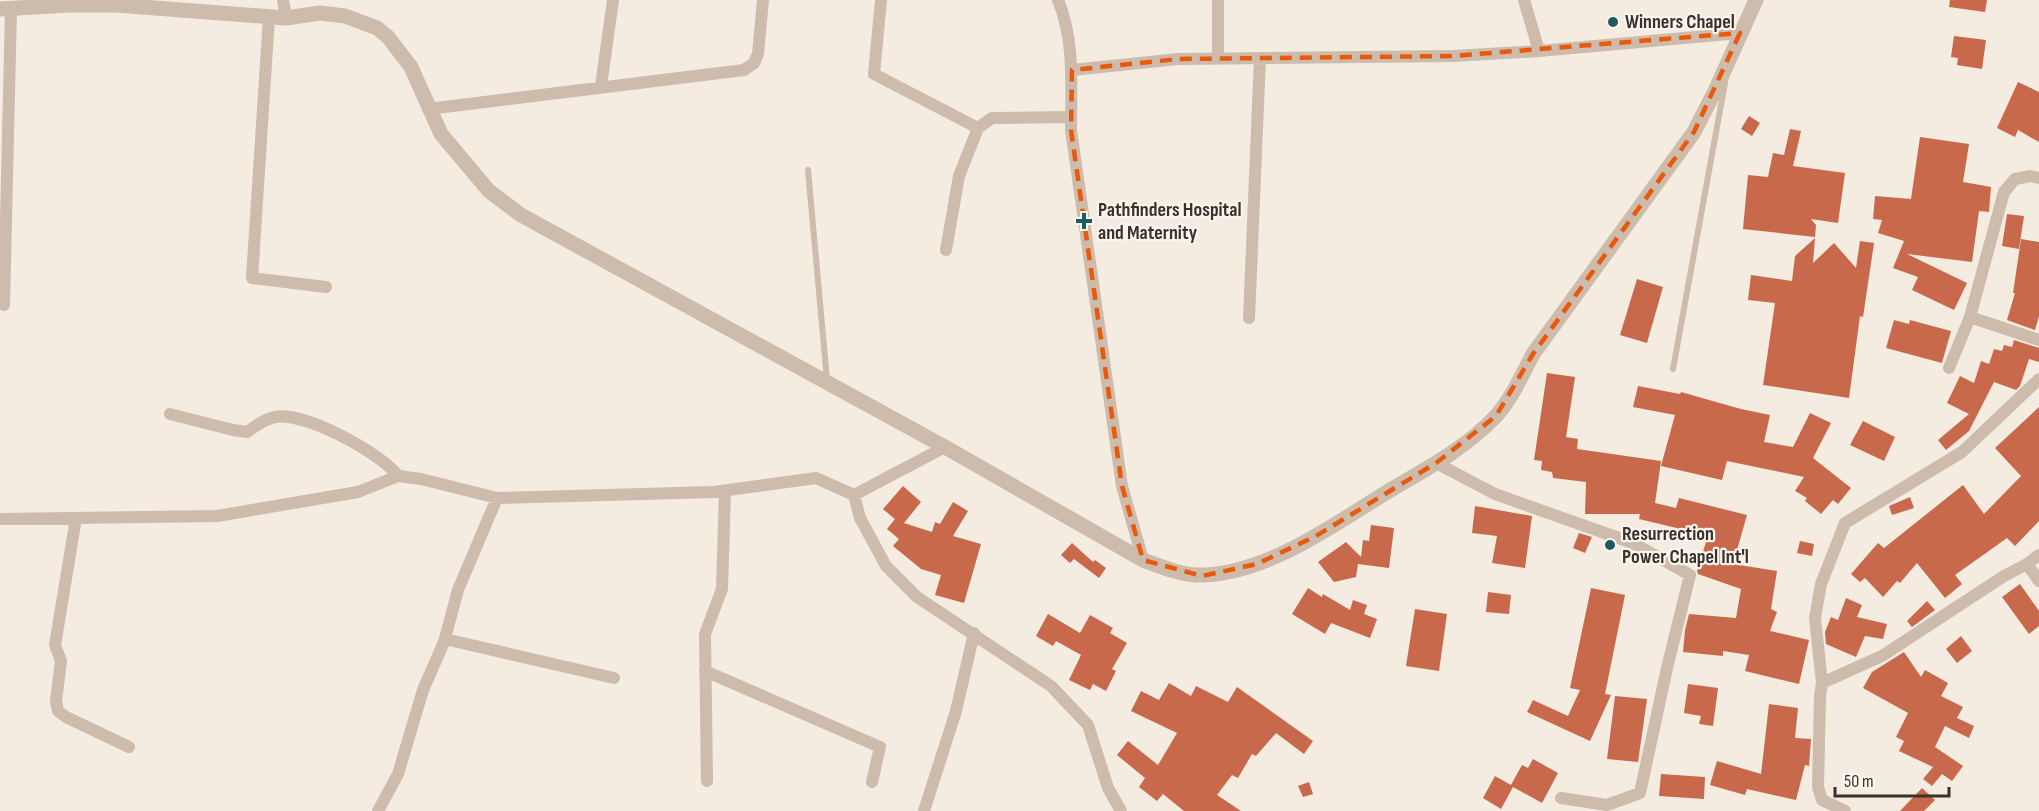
<svg xmlns="http://www.w3.org/2000/svg" width="2039" height="811" font-family="'Sofia Sans Condensed',sans-serif">
	<style>
		.building { fill: #c8694b }
		.lines { fill: none; stroke-linecap: round; stroke-linejoin: round }
		.service { stroke: #cdbbac; stroke-width: 6 }
		.minor { stroke: #cdbbac; stroke-width: 12 }
		.tertiary { stroke: #cdbbac; stroke-width: 15 }
		.marked { fill: none; stroke: #e8590c; stroke-width: 4.5; stroke-dasharray: 12 8; stroke-linejoin: round }
		.poi-dot { fill: #1f5a5e; stroke: #fbf5ee; stroke-width: 2 }
		.labels { text-anchor: middle; dominant-baseline: central; stroke-width: 4.5; stroke-linejoin: round; paint-order: stroke }
		.poi-label { font-size: 20px; font-weight: bold; fill: #3b302b; stroke: #fbf5ee; text-anchor: start }
	</style>
	<rect width="100%" height="100%" fill="#f4ebe1"/>
	<path class="building" d="M 1950,0 L 1987,0 L 1985,12 L 1949,7 Z
		M 1954,36 L 1986,40 L 1982,69 L 1957,65 L 1958,58 L 1951,57 Z
		M 2018,82 L 2039,92 L 2039,142 L 2018,130 L 2015,137 L 1997,128 Z
		M 1749,116 L 1760,123 L 1752,136 L 1741,129 Z
		M 1790,129 L 1801,131 L 1793,166 L 1845,173 L 1838,223 L 1811,219 L 1816,225 L 1815,237 L 1743,229 L 1748,175 L 1768,177 L 1773,153 L 1784,155 Z
		M 1920,137 L 1969,144 L 1963,182 L 1991,187 L 1989,212 L 1979,211 L 1972,262 L 1907,254 L 1967,283 L 1954,310 L 1912,290 L 1918,277 L 1893,268 L 1904,241 L 1878,233 L 1882,220 L 1873,219 L 1875,196 L 1911,199 Z
		M 2007,214 L 2024,216 L 2019,249 L 2002,246 Z
		M 1815,238 L 1813,263 L 1834,243 L 1856,268 L 1860,241 L 1874,243 L 1863,317 L 1860,316 L 1849,398 L 1763,385 L 1775,303 L 1748,300 L 1751,275 L 1792,281 L 1795,256 Z
		M 2021,239 L 2039,242 L 2039,316 L 2035,330 L 2007,320 L 2015,293 L 2013,293 Z
		M 1637,279 L 1663,287 L 1647,343 L 1620,335 Z
		M 1894,320 L 1909,324 L 1910,320 L 1951,331 L 1942,363 L 1886,348 Z
		M 2014,340 L 2039,348 L 2039,362 L 2029,359 L 2020,386 L 2016,390 L 1994,382 L 1969,431 L 1946,450 L 1938,440 L 1969,414 L 1947,403 L 1960,376 L 1974,383 L 1981,361 L 1989,364 L 1994,349 L 2002,351 L 2004,345 L 2012,347 Z
		M 1547,373 L 1575,377 L 1566,437 L 1578,439 L 1577,449 L 1661,461 L 1655,503 L 1676,508 L 1679,498 L 1747,515 L 1733,564 L 1777,571 L 1771,609 L 1777,612 L 1770,631 L 1809,640 L 1799,684 L 1745,671 L 1749,655 L 1723,651 L 1723,656 L 1683,652 L 1685,630 L 1689,614 L 1736,618 L 1741,589 L 1698,574 L 1697,571 L 1706,542 L 1704,541 L 1706,535 L 1639,519 L 1640,514 L 1585,514 L 1586,482 L 1553,478 L 1552,472 L 1541,470 L 1542,461 L 1534,460 Z
		M 1638,386 L 1680,394 L 1681,392 L 1741,409 L 1770,415 L 1764,442 L 1793,447 L 1810,413 L 1831,423 L 1813,458 L 1851,488 L 1838,504 L 1833,500 L 1821,514 L 1805,501 L 1807,498 L 1795,491 L 1804,477 L 1727,461 L 1722,480 L 1661,466 L 1675,415 L 1633,407 Z
		M 2039,407 L 2039,521 L 2015,546 L 2007,538 L 1955,575 L 1962,584 L 1945,598 L 1917,563 L 1900,583 L 1897,581 L 1883,597 L 1865,578 L 1860,582 L 1851,574 L 1878,543 L 1884,548 L 1963,485 L 1984,514 L 2021,476 L 1995,448 Z
		M 1863,421 L 1895,437 L 1884,461 L 1850,445 Z
		M 903,486 L 921,502 L 904,523 L 932,532 L 935,522 L 940,524 L 953,502 L 968,511 L 953,536 L 981,544 L 964,603 L 935,595 L 941,575 L 921,569 L 893,546 L 899,539 L 887,529 L 895,519 L 896,520 L 883,509 Z
		M 1910,497 L 1914,508 L 1892,515 L 1889,506 Z
		M 1475,506 L 1532,516 L 1525,568 L 1492,563 L 1497,536 L 1472,533 Z
		M 1371,525 L 1394,528 L 1389,568 L 1358,564 L 1356,577 L 1334,582 L 1318,562 L 1346,542 L 1361,557 L 1363,540 L 1369,541 Z
		M 1579,533 L 1592,537 L 1585,553 L 1573,548 Z
		M 1800,541 L 1814,544 L 1812,556 L 1797,553 Z
		M 1072,543 L 1093,562 L 1095,560 L 1106,568 L 1099,578 L 1074,559 L 1070,563 L 1061,555 Z
		M 2020,584 L 2039,611 L 2039,626 L 2029,634 L 2002,597 Z
		M 1308,588 L 1322,597 L 1323,594 L 1350,610 L 1353,600 L 1367,605 L 1364,614 L 1377,619 L 1370,638 L 1331,623 L 1325,634 L 1292,614 Z
		M 1591,588 L 1625,595 L 1605,694 L 1611,695 L 1590,741 L 1527,712 L 1533,700 L 1568,716 L 1580,690 L 1570,688 Z
		M 1488,592 L 1511,595 L 1509,614 L 1486,612 Z
		M 1846,598 L 1862,605 L 1857,617 L 1887,624 L 1883,639 L 1865,636 L 1856,657 L 1826,644 L 1825,632 L 1831,617 L 1838,620 Z
		M 1927,601 L 1935,610 L 1912,627 L 1907,621 Z
		M 1415,609 L 1447,614 L 1439,671 L 1406,666 Z
		M 1048,614 L 1080,633 L 1090,615 L 1113,628 L 1110,633 L 1127,643 L 1112,669 L 1116,671 L 1106,691 L 1093,684 L 1090,690 L 1069,680 L 1081,655 L 1056,641 L 1053,646 L 1036,636 Z
		M 1961,636 L 1972,651 L 1957,663 L 1946,649 Z
		M 1904,652 L 1921,677 L 1925,670 L 1948,683 L 1941,696 L 1963,707 L 1957,718 L 1974,726 L 1969,738 L 1945,726 L 1935,747 L 1963,766 L 1952,781 L 1942,774 L 1932,786 L 1923,779 L 1933,767 L 1899,751 L 1904,741 L 1896,737 L 1908,713 L 1863,688 L 1872,672 Z
		M 1169,683 L 1191,696 L 1196,686 L 1228,702 L 1237,687 L 1313,741 L 1304,754 L 1276,733 L 1256,756 L 1252,754 L 1238,778 L 1232,775 L 1217,795 L 1241,811 L 1184,811 L 1163,794 L 1157,801 L 1139,787 L 1145,778 L 1117,755 L 1128,741 L 1158,765 L 1177,733 L 1131,711 L 1141,691 L 1159,700 Z
		M 1688,684 L 1718,688 L 1713,726 L 1699,724 L 1701,716 L 1684,713 Z
		M 1615,696 L 1647,699 L 1638,762 L 1607,759 Z
		M 1769,704 L 1798,708 L 1795,738 L 1811,739 L 1809,766 L 1805,765 L 1796,800 L 1747,789 L 1745,795 L 1710,785 L 1717,761 L 1761,774 Z
		M 1533,759 L 1558,773 L 1542,803 L 1513,787 L 1501,809 L 1483,798 L 1495,776 L 1511,785 L 1522,765 L 1528,768 Z
		M 1661,774 L 1705,777 L 1704,799 L 1659,796 Z
		M 1309,782 L 1313,794 L 1303,797 L 1298,786 Z
		M 1922,788 L 1935,800 L 1924,811 L 1900,811 Z"/>
	<g class="lines">
		<path class="service" d="M 808,170 L 827,380
			M 1673,369 L 1725,83"/>
		<path class="minor" d="M 283,0 L 286,18
			M 881,0 L 874,74 L 978,128
			M 1058,0 C 1075,41 1071,87 1071,130 L 1122,486 L 1143,560
			M 1524,0 L 1539,51
			M 269,17 L 252,278 L 326,287
			M 1218,58 L 1218,0
			M 1072,70 L 1178,59 L 1453,56 L 1539,51 L 1740,33
			M 601,86 L 613,0
			M 428,109 L 744,70 L 754,63 L 758,54 L 763,0
			M 946,250 L 959,176 L 978,128 L 992,118 L 1071,117
			M 4,305 L 11,9
			M 1970,317 L 2039,340
			M 1249,318 L 1260,58
			M 1949,368 L 1970,317 L 2004,192 L 2015,179 L 2030,176 L 2039,178
			M 170,414 L 233,430 L 247,432 C 256,426 264,419 275,417 C 304,411 381,453 398,476
			M 945,447 L 854,495 L 860,518 L 886,566 L 917,597 L 1051,686 L 1088,725 L 1108,788 L 1121,811
			M 1436,463 L 1495,494 L 1633,543 L 1690,575 L 1667,668 L 1640,793 L 1607,805 L 1561,798
			M 76,518 L 55,645 L 61,661 L 56,701 L 58,711 L 66,717 L 129,747
			M 0,519 L 217,516 L 358,492 L 398,476 L 421,479 L 497,498
			M 2039,555 L 2027,564 L 2039,581
			M 445,639 L 614,678
			M 705,671 L 880,747 L 872,782
			M 1822,683 L 1815,618 L 1821,584 L 1845,523 L 1962,452 L 2039,379
			M 707,781 L 705,634 L 722,589 L 725,491
			M 378,811 L 398,774 L 423,690 L 444,642 L 458,590 L 497,498 L 714,492 L 816,478 L 854,495
			M 924,811 L 956,711 L 974,633
			M 1845,811 L 1822,800 L 1818,787 L 1820,696 L 1822,683 L 1882,656 L 2004,576 L 2027,564"/>
		<path class="tertiary" d="M 0,9 L 69,5 L 116,5 L 286,18 L 320,13 L 345,16 L 377,28 L 388,37 L 411,67 L 441,134 L 489,191 L 521,215 L 945,447 L 1143,560 C 1162,567 1183,576 1204,575 C 1271,572 1336,523 1392,489 C 1428,468 1467,447 1496,416 C 1512,398 1522,375 1533,354 L 1694,132 L 1715,91 L 1756,0"/>
	</g>
	<path class="marked" d="M 1740,33 L 1694,132 L 1533,354 L 1496,416 L 1436,463 L 1316,536 L 1257,564 L 1202,576 L 1143,560 L 1122,486 L 1071,130 L 1072,70 L 1178,59 L 1453,56 Z"/>
	<g class="poi-dot">
		<circle cx="1613" cy="22" r="6"/>
		<path d="M1081 212h6v6h6v6h-6v6h-6v-6h-6v-6h6z"/>
		<circle cx="1610" cy="545" r="6"/>
	</g>
	<g class="labels">
		<g class="poi-label">
			<text x="1625" y="22">Winners Chapel</text>
			<text x="1098" y="210">Pathfinders Hospital<tspan x="1098" dy="23">and Maternity</tspan></text>
			<text x="1622" y="534">Resurrection<tspan x="1622" dy="23">Power Chapel Int'l</tspan></text>
		</g>
	</g>
	<path d="M1835 787v9h114v-9" fill="none" stroke="#3b302b" stroke-width="3"/>
	<text x="1844" y="787" font-size="18" fill="#3b302b" stroke="#fbf5ee" stroke-width="4.5" paint-order="stroke">50 m</text>
</svg>
